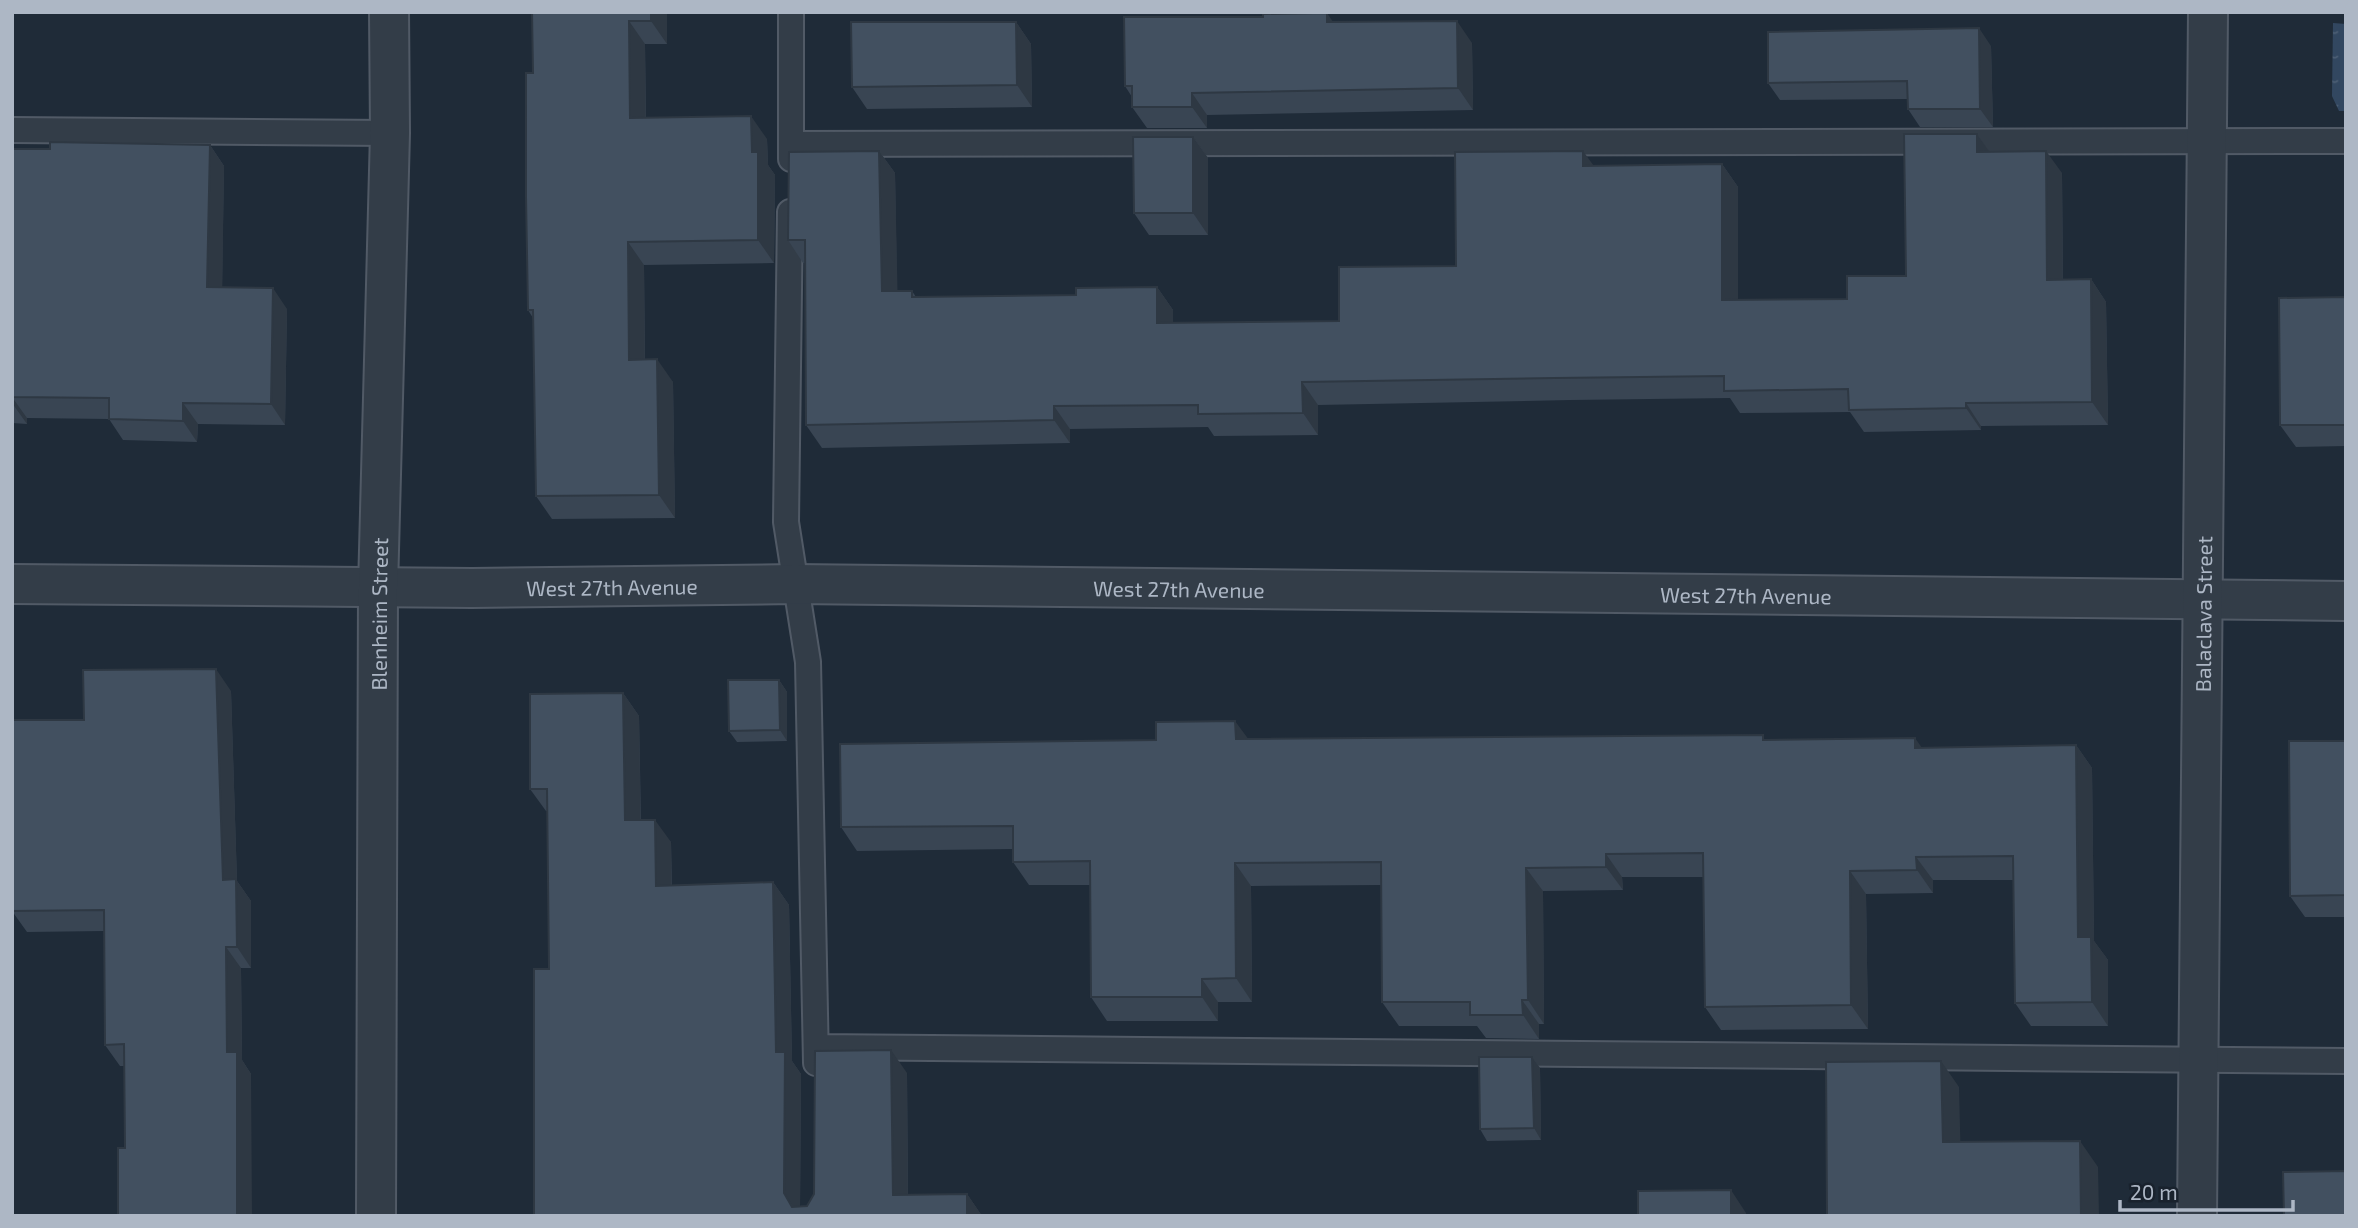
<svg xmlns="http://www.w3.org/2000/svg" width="2358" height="1228" font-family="'Exo 2',sans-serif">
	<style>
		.water { fill: url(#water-ripples) }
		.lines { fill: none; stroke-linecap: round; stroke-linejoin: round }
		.service-casing { stroke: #515a66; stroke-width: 28 }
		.minor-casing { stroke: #515a66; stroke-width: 42 }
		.tertiary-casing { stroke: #515a66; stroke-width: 42 }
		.service { stroke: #333d48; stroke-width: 24 }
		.minor { stroke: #333d48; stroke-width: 38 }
		.tertiary { stroke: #333d48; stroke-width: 38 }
		.wall { fill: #394553 }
		.shaded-wall { fill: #2e3843 }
		.building { fill: #425060; stroke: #2e3843; stroke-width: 2 }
		.labels { text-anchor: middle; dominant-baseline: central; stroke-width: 5; stroke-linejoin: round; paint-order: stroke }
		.street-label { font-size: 21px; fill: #adb7c5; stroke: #19222d }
	</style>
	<defs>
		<pattern id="water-ripples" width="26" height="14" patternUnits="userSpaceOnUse" patternTransform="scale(1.75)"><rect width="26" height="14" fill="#324760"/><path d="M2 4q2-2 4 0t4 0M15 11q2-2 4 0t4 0" fill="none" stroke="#4d5f75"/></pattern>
	</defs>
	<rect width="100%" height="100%" fill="#1f2b38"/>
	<path class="water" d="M 2333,23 L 2346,24 L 2346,111 L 2339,111 L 2332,96 Z"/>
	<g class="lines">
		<g class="service-casing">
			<path id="service" d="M 791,12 L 791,159
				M 12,130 L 390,133
				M 791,144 L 2346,141
				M 790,212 L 786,522 L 808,662 L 816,1063
				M 816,1047 L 2346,1061"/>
		</g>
		<g class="minor-casing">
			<g id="minor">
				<path id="s1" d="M 12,584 L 472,588 L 795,584 L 2346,601"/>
				<path id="s2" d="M 2197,1216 L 2208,12"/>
			</g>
		</g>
		<g class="tertiary-casing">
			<g id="tertiary">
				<path id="s3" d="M 376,1216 L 378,588 L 390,133 L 389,12"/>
			</g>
		</g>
		<use href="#service" class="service"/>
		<use href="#minor" class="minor"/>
		<use href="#tertiary" class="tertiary"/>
	</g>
	<path class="wall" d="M 532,12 L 667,12 L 667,44 L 645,44 L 646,117 L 767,139 L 768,165 L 775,175 L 774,263 L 644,265 L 645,360 L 673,382 L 675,518 L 552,519 L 536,496 L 533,318 L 528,310 L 533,73 Z
		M 1016,22 L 1031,44 L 1032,107 L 867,109 L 852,87 Z
		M 1333,22 L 1472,43 L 1473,110 L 1207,115 L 1207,128 L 1147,128 L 1132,107 L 1132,97 L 1125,86 Z
		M 1991,46 L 1993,127 L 1920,127 L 1908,109 L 1908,99 L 1780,100 L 1768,83 Z
		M 1977,134 L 1989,152 L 2062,173 L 2063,280 L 2091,279 L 2106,302 L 2108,425 L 1981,426 L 1981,430 L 1864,432 L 1850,412 L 1740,413 L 1730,398 L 1571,400 L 1318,405 L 1318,435 L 1214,436 L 1208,427 L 1070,429 L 1070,443 L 822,448 L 806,425 L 805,263 L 803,263 L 788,240 L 879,151 L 895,173 L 897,291 L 912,291 L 916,297 L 1076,295 L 1157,287 L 1173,310 L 1173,323 L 1339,321 L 1456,266 L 1593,166 L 1722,164 L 1738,187 L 1738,300 L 1847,299 L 1906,276 Z
		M 1193,137 L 1208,158 L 1208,235 L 1149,235 L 1134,213 Z
		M 210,145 L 224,166 L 222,287 L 287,309 L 285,425 L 198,424 L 197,442 L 123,440 L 109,419 L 27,418 L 27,424 L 12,423 L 12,149 L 50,149 Z
		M 2346,297 L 2346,446 L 2296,447 L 2280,425 Z
		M 779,680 L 787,692 L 787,741 L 737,742 L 729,731 Z
		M 231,691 L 237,881 L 251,901 L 251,968 L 241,968 L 242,1060 L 251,1074 L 125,1148 L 124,1066 L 120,1066 L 105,1045 L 104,931 L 27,932 L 12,911 Z
		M 623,693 L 639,716 L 641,820 L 671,842 L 672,885 L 773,882 L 789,905 L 792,1061 L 801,1074 L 800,1206 L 807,1206 L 907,1073 L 908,1194 L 967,1194 L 982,1216 L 534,1216 L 549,969 L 547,811 L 546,811 L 530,789 Z
		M 1248,739 L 1766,740 L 1922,748 L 2076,745 L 2092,768 L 2094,941 L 2108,960 L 2108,1026 L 2031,1026 L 2015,1003 L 2013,880 L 1933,880 L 1933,893 L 1866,894 L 1868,1029 L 1721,1030 L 1705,1007 L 1704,877 L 1622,877 L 1623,890 L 1543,891 L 1544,1024 L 1539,1024 L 1539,1039 L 1486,1038 L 1477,1026 L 1399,1026 L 1382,1002 L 1381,885 L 1251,886 L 1252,1002 L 1218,1002 L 1218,1021 L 1107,1021 L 1091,997 L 1090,885 L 1029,885 L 1013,862 L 1013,849 L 857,851 L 841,827 Z
		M 2346,741 L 2346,917 L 2305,917 L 2290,896 Z
		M 1532,1057 L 1540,1068 L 1541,1140 L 1487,1141 L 1480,1129 Z"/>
	<path class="shaded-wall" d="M 651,12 L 667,12 L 667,44 L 651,21 Z
		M 1327,13 L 1342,35 L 1327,22 Z
		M 629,21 L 645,44 L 646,141 L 630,118 Z
		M 1457,21 L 1472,43 L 1473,110 L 1458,88 Z
		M 1016,22 L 1031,44 L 1032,107 L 1017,85 Z
		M 1979,28 L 1991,46 L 1993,127 L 1980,109 Z
		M 1192,93 L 1207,115 L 1207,128 L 1192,107 Z
		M 751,116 L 767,139 L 768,165 L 775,175 L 774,263 L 758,240 L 752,152 Z
		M 1977,134 L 1993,157 L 1977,152 Z
		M 1193,137 L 1208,158 L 1208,235 L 1193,213 Z
		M 210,145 L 224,166 L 222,308 L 207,287 Z
		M 879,151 L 895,173 L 898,314 L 882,291 Z
		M 1583,151 L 1599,173 L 1583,166 Z
		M 2046,151 L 2062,173 L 2063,302 L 2047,280 Z
		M 1722,164 L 1738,187 L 1738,323 L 1722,300 Z
		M 628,242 L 644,265 L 645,383 L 629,360 Z
		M 2091,279 L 2106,302 L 2108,425 L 2092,402 Z
		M 1157,287 L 1173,310 L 1173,345 L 1157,323 Z
		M 273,288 L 287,309 L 285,425 L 271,404 Z
		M 657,359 L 673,382 L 675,518 L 659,495 Z
		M 1302,382 L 1318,405 L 1318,435 L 1303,413 Z
		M 12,397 L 27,418 L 27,424 L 12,403 Z
		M 183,403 L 198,424 L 197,442 L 183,421 Z
		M 1966,403 L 1981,426 L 1981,430 L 1966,408 Z
		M 1054,406 L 1070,429 L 1070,443 L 1054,420 Z
		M 216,669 L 231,691 L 237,881 L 251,901 L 251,968 L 237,947 L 223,880 Z
		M 779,680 L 787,692 L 787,741 L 780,730 Z
		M 623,693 L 639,716 L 641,842 L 625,820 Z
		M 1235,721 L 1252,744 L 1236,739 Z
		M 1915,738 L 1932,762 L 1915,748 Z
		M 2076,745 L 2092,768 L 2094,941 L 2108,960 L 2108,1026 L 2092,1002 L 2078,937 Z
		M 655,820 L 671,842 L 672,908 L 656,886 Z
		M 1606,854 L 1622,877 L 1623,890 L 1606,867 Z
		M 1916,857 L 1933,880 L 1933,893 L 1917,870 Z
		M 1235,863 L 1251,886 L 1252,1002 L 1236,978 Z
		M 1526,868 L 1543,891 L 1544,1024 L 1528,1000 Z
		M 1850,871 L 1866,894 L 1868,1029 L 1851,1005 Z
		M 773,882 L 789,905 L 792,1061 L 801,1074 L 800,1216 L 799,1216 L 784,1193 L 776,1052 Z
		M 226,947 L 241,968 L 242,1060 L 251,1074 L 252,1216 L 237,1216 L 227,1052 Z
		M 1202,979 L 1218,1002 L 1218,1021 L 1202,997 Z
		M 1522,1000 L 1539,1024 L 1539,1039 L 1523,1015 Z
		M 891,1050 L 907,1073 L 908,1216 L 893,1195 Z
		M 1532,1057 L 1540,1068 L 1541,1140 L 1534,1128 Z
		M 1941,1061 L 1959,1087 L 1961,1168 L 1943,1142 Z
		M 2080,1141 L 2098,1167 L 2099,1216 L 2081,1216 Z
		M 1731,1190 L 1746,1213 L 1746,1216 L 1731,1216 Z
		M 967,1194 L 982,1216 L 967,1216 Z"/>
	<path class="building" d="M 532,12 L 651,12 L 651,21 L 629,21 L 630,118 L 751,116 L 752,152 L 758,152 L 758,240 L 628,242 L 629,360 L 657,359 L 659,495 L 536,496 L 533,310 L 528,310 L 526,197 L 526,73 L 533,73 Z
		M 1327,13 L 1327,22 L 1457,21 L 1458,88 L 1192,93 L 1192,107 L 1132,107 L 1132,86 L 1125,86 L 1124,17 L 1263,17 L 1263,14 Z
		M 851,22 L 1016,22 L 1017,85 L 852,87 Z
		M 1979,28 L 1980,109 L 1908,109 L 1907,81 L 1768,83 L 1768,32 Z
		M 1904,134 L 1977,134 L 1977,152 L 2046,151 L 2047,280 L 2091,279 L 2092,402 L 1966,403 L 1966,408 L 1849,410 L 1848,389 L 1724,391 L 1724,376 L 1555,378 L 1302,382 L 1303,413 L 1198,414 L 1198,405 L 1054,406 L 1054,420 L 806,425 L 805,240 L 788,240 L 789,152 L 879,151 L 882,291 L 912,291 L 912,297 L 1076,295 L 1076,288 L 1157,287 L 1157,323 L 1339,321 L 1339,267 L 1456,266 L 1455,152 L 1583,151 L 1583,166 L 1722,164 L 1722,300 L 1847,299 L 1847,276 L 1906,276 Z
		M 1133,137 L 1193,137 L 1193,213 L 1134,213 Z
		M 50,142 L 210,145 L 207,287 L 273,288 L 271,404 L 183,403 L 183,421 L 109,419 L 109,398 L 12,397 L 12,149 L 50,149 Z
		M 2346,297 L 2346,425 L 2280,425 L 2279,298 Z
		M 216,669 L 223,880 L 236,879 L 237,947 L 226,947 L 227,1052 L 237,1052 L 237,1216 L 118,1216 L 118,1148 L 125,1148 L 124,1044 L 105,1045 L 104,910 L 12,911 L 12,720 L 84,720 L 83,670 Z
		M 728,680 L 779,680 L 780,730 L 729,731 Z
		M 623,693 L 625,820 L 655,820 L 656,886 L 773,882 L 776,1052 L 785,1052 L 784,1193 L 792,1207 L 807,1206 L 814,1194 L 815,1051 L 891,1050 L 893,1195 L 967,1194 L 967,1216 L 534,1216 L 534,969 L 549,969 L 547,789 L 530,789 L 530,694 Z
		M 1235,721 L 1236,739 L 1763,735 L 1763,740 L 1915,738 L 1915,748 L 2076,745 L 2078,937 L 2091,937 L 2092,1002 L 2015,1003 L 2013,856 L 1916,857 L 1917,870 L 1850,871 L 1851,1005 L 1705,1007 L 1703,853 L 1606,854 L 1606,867 L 1526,868 L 1528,1000 L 1522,1000 L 1523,1015 L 1470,1015 L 1470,1002 L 1382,1002 L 1381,862 L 1235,863 L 1236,978 L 1202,979 L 1202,997 L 1091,997 L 1090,861 L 1013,862 L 1013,826 L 841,827 L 840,744 L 1156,740 L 1156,722 Z
		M 2289,741 L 2346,741 L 2346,895 L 2290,896 Z
		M 1479,1057 L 1532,1057 L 1534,1128 L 1480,1129 Z
		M 1941,1061 L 1943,1142 L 2080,1141 L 2081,1216 L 1827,1216 L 1826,1062 Z
		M 2346,1171 L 2346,1216 L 2284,1216 L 2283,1172 Z
		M 1731,1190 L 1731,1216 L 1638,1216 L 1638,1191 Z"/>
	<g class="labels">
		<g class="street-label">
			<text stroke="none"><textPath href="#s1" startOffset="600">West 27th Avenue</textPath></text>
			<text stroke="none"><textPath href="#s1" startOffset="1167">West 27th Avenue</textPath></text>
			<text stroke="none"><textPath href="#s1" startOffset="1734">West 27th Avenue</textPath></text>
			<text stroke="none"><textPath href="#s3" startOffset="602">Blenheim Street</textPath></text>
			<text stroke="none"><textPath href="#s2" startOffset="602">Balaclava Street</textPath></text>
		</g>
	</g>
	<rect width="2358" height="1228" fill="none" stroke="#adb7c5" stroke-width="28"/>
	<path d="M2120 1200v10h173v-10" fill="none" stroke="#adb7c5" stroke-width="3.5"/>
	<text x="2130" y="1200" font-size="21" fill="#adb7c5" stroke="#19222d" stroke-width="5" paint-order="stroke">20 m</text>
</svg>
